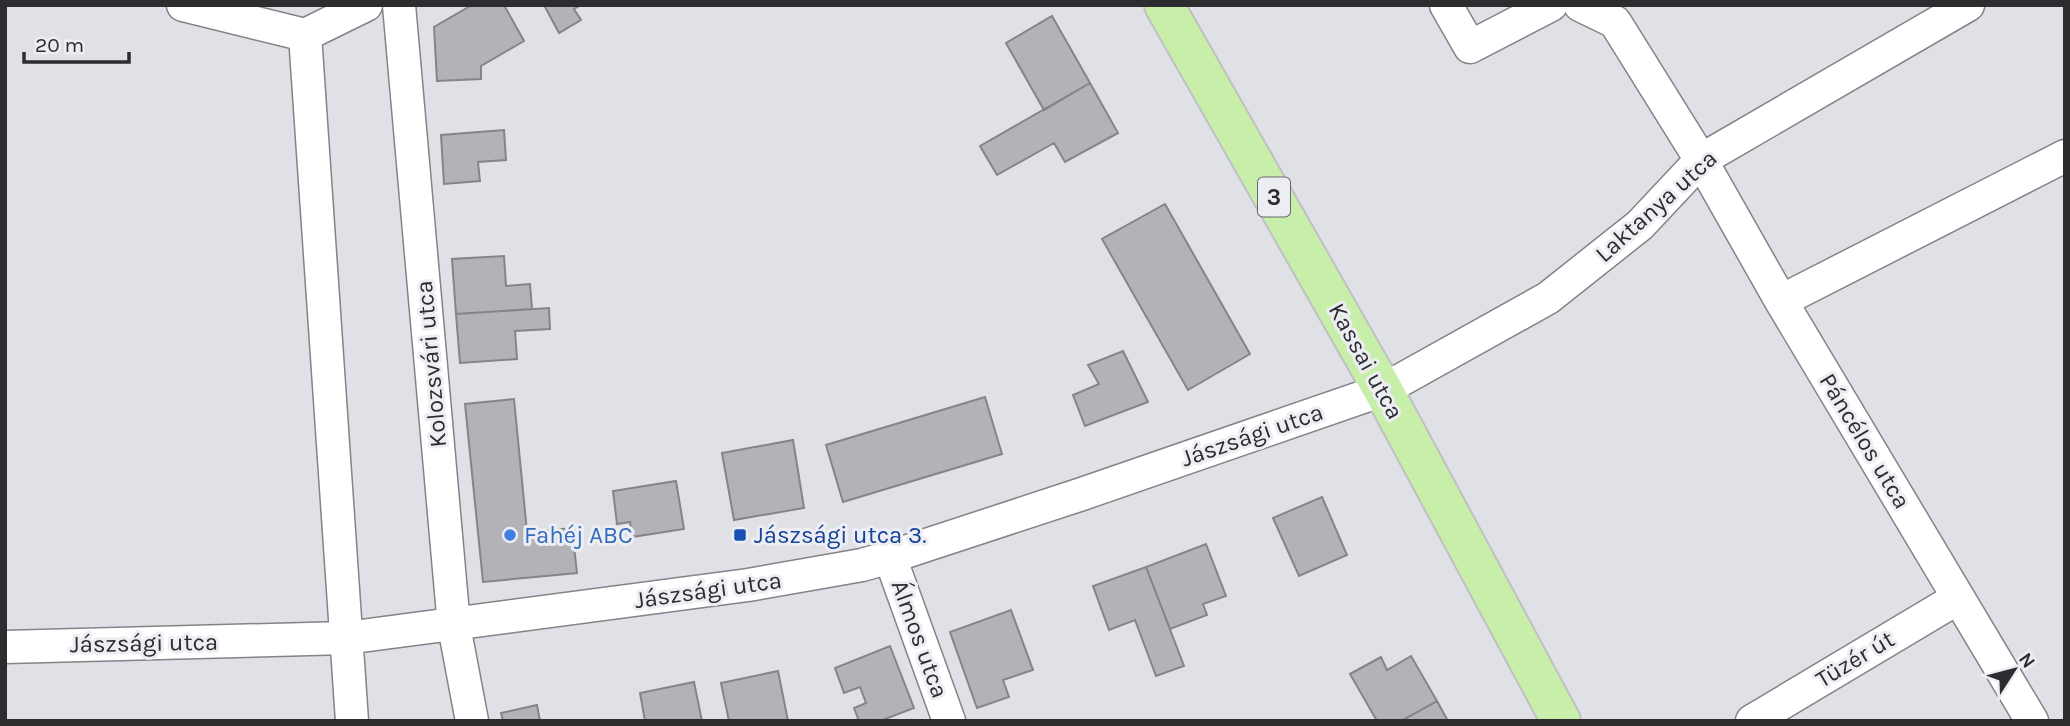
<svg xmlns="http://www.w3.org/2000/svg" width="2070" height="726" font-family="Karla,sans-serif">
	<style>
		.building { fill: #b2b2b7; stroke: #848589; stroke-width: 2 }
		.lines { fill: none; stroke-linecap: round; stroke-linejoin: round }
		.minor-casing { stroke: #838388; stroke-width: 35 }
		.primary-casing { stroke: #c0c0c1; stroke-width: 42 }
		.minor { stroke: #fff; stroke-width: 32 }
		.primary { stroke: #c8efa9; stroke-width: 38 }
		.shop-dot { fill: #3f7fe0; stroke: #edeef3; stroke-width: 2.5 }
		.transit-dot { fill: #1a4fb4; stroke: #edeef3; stroke-width: 2.5 }
		.labels { text-anchor: middle; dominant-baseline: central; stroke-width: 6; stroke-linejoin: round; paint-order: stroke }
		.shield { fill: #edeef3; stroke: #67676a; stroke-width: 2 }
		.shield-label { font-size: 23px; font-weight: bold; fill: #2d2d2f }
		.street-label { font-size: 24px; fill: #2d2d2f; stroke: #edeef3 }
		.shop-label { font-size: 24px; fill: #366cbe; stroke: #edeef3; text-anchor: start }
		.transit-label { font-size: 24px; fill: #164399; stroke: #edeef3; text-anchor: start }
	</style>
	<rect width="100%" height="100%" fill="#e0e1e6"/>
	<path class="building" d="M 472,5 L 504,5 L 524,41 L 481,66 L 481,79 L 437,81 L 434,27 Z
		M 544,5 L 581,5 L 574,9 L 581,20 L 559,33 Z
		M 1052,16 L 1090,83 L 1044,110 L 1006,43 Z
		M 1090,83 L 1118,133 L 1065,162 L 1054,143 L 997,175 L 980,146 Z
		M 504,130 L 506,160 L 478,162 L 480,181 L 444,184 L 441,135 Z
		M 1165,204 L 1250,354 L 1188,390 L 1102,239 Z
		M 504,256 L 506,286 L 530,284 L 532,309 L 456,314 L 452,259 Z
		M 549,308 L 550,329 L 515,331 L 517,359 L 460,363 L 456,314 Z
		M 1123,351 L 1148,402 L 1085,426 L 1073,395 L 1099,384 L 1088,365 Z
		M 985,397 L 1002,454 L 843,502 L 826,445 Z
		M 514,399 L 527,532 L 572,528 L 577,573 L 483,582 L 465,404 Z
		M 793,440 L 804,508 L 734,520 L 722,453 Z
		M 676,481 L 684,529 L 632,537 L 630,522 L 617,524 L 613,491 Z
		M 1322,497 L 1347,555 L 1299,576 L 1273,518 Z
		M 1206,544 L 1226,596 L 1203,604 L 1207,615 L 1170,629 L 1146,567 Z
		M 1146,567 L 1184,666 L 1156,676 L 1135,620 L 1109,630 L 1093,586 Z
		M 1011,610 L 1033,670 L 1003,680 L 1009,697 L 977,708 L 950,632 Z
		M 890,646 L 914,708 L 880,721 L 859,721 L 854,708 L 866,703 L 860,687 L 844,693 L 835,668 Z
		M 1411,656 L 1437,701 L 1401,721 L 1377,721 L 1350,674 L 1381,657 L 1387,670 Z
		M 778,671 L 788,721 L 729,721 L 721,683 Z
		M 694,682 L 702,721 L 645,721 L 640,693 Z
		M 1437,701 L 1448,721 L 1401,721 Z
		M 537,705 L 540,721 L 503,721 L 501,713 Z"/>
	<g class="lines">
		<g class="minor-casing">
			<path id="minor" d="M 183,5 L 305,35 L 366,5
				M 399,5 L 454,626 L 472,721
				M 1446,5 L 1470,47 L 1551,5
				M 1580,5 L 1615,22 L 1701,160 L 1781,301 L 2032,721
				M 305,35 L 352,721
				M 1781,301 L 2065,156
				M 890,557 L 949,721
				M 5,647 L 346,638 L 748,585 L 862,565 L 890,557 L 1082,494 L 1383,390 L 1548,298 L 1640,225 L 1701,160 L 1968,5
				M 1752,721 L 1958,598"/>
		</g>
		<g class="primary-casing">
			<path id="primary" d="M 1164,5 L 1383,390 L 1561,721"/>
		</g>
		<use href="#minor" class="minor"/>
		<use href="#primary" class="primary"/>
	</g>
	<circle class="shop-dot" cx="510" cy="535" r="7"/>
	<rect class="transit-dot" x="733" y="528" width="14" height="14" rx="3.5"/>
	<g class="labels">
		<rect class="shield" x="1258" y="177.5" width="32" height="39" rx="5"/>
		<g class="shield-label">
			<text x="1274" y="197">3</text>
		</g>
		<g class="street-label">
			<text transform="translate(1656 206) rotate(-42)">Laktanya utca</text>
			<text transform="translate(1366 361) rotate(61)">Kassai utca</text>
			<text transform="translate(431 364) rotate(-95)">Kolozsvári utca</text>
			<text transform="translate(1252 435) rotate(-19)">Jászsági utca</text>
			<text transform="translate(1865 441) rotate(59)">Páncélos utca</text>
			<text transform="translate(708 590) rotate(-8)">Jászsági utca</text>
			<text transform="translate(920 639) rotate(70)">Álmos utca</text>
			<text transform="translate(144 643) rotate(-1)">Jászsági utca</text>
			<text transform="translate(1855 659) rotate(-31)">Tüzér út</text>
		</g>
		<g class="shop-label">
			<text x="524" y="535">Fahéj ABC</text>
		</g>
		<g class="transit-label">
			<text x="754" y="535">Jászsági utca 3.</text>
		</g>
	</g>
	<rect width="2070" height="726" fill="none" stroke="#2d2d2f" stroke-width="14"/>
	<g transform="translate(2014 670) rotate(54)" stroke="#edeef3" stroke-width="5" paint-order="stroke">
	<path d="M0-5L12 26L0 18L-12 26Z" fill="#2d2d2f"/>
	<text y="-10" font-size="19" font-weight="bold" text-anchor="middle" fill="#2d2d2f">N</text>
	</g>
	<path d="M24 52v10h105v-10" fill="none" stroke="#2d2d2f" stroke-width="3.5"/>
	<text x="35" y="52" font-size="21" fill="#2d2d2f" stroke="#edeef3" stroke-width="5" paint-order="stroke">20 m</text>
</svg>
